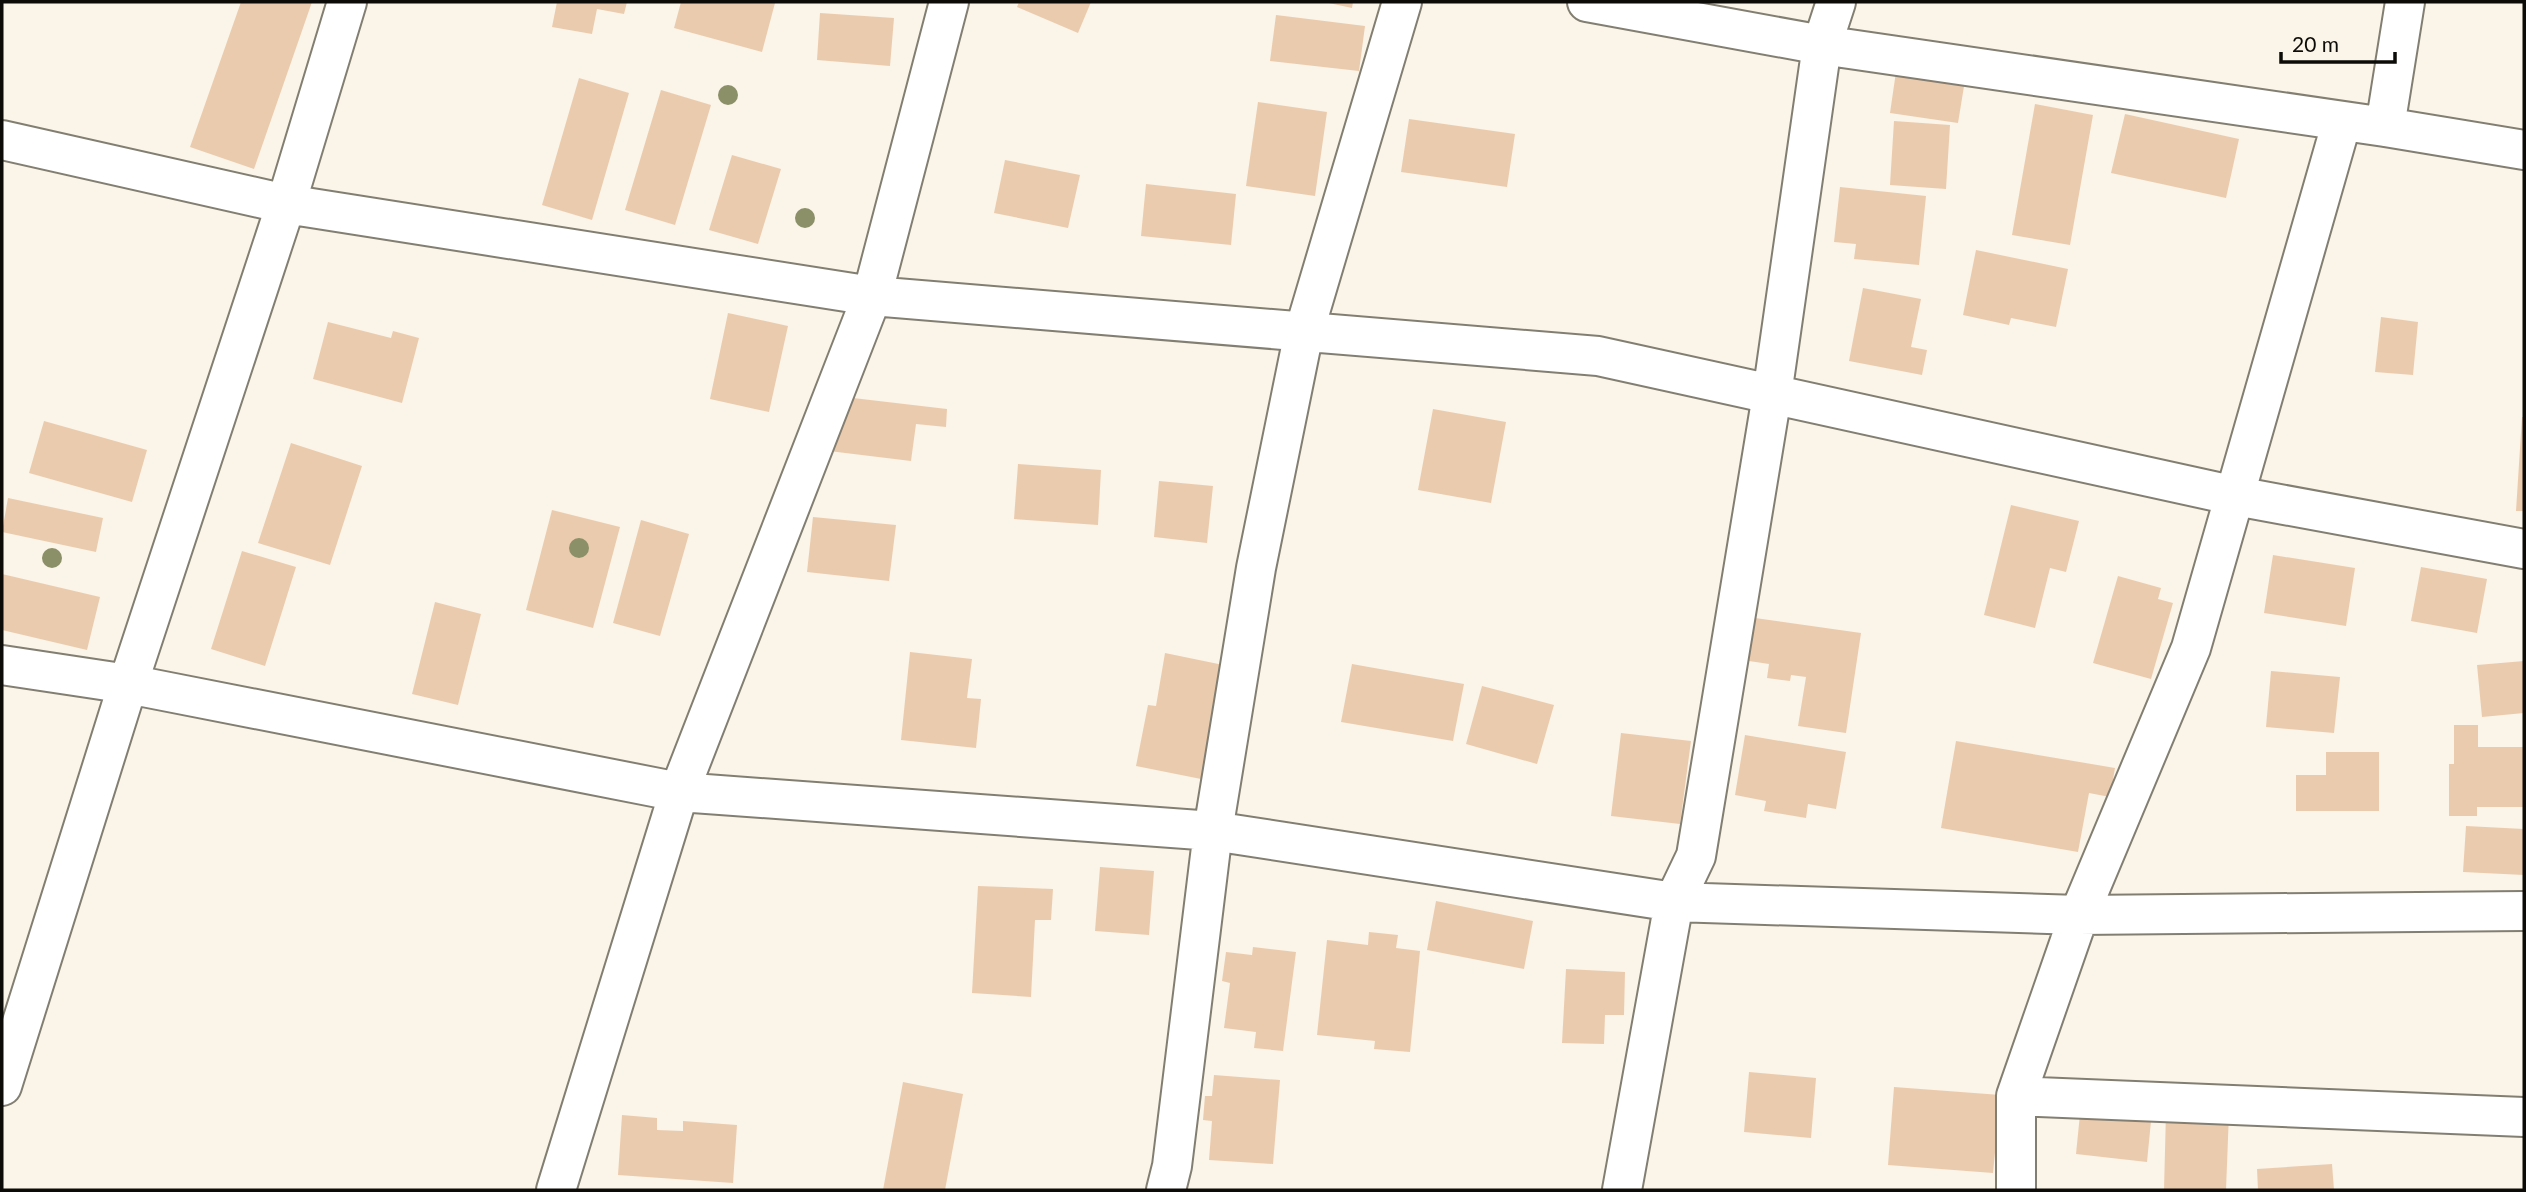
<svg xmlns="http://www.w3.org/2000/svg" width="2526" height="1192" font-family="Lato,sans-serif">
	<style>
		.building { fill: #ebcbae }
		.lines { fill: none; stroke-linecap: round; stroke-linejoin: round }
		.minor-casing { stroke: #837e72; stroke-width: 42 }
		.minor { stroke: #fff; stroke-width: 38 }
		.tree { fill: #8b9068 }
	</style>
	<rect width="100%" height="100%" fill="#faf5e8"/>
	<path class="building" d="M 241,2 L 312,2 L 254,169 L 190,147 Z
		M 557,2 L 627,2 L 624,14 L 597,9 L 592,34 L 552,27 Z
		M 681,2 L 775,3 L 762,52 L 674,28 Z
		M 1019,2 L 1091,2 L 1078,33 L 1017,7 Z
		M 1324,2 L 1353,2 L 1352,8 Z
		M 820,13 L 894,18 L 890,66 L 817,60 Z
		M 1276,15 L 1365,26 L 1359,71 L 1270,61 Z
		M 1898,58 L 1967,68 L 1958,123 L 1890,113 Z
		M 579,78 L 629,93 L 592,220 L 542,205 Z
		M 661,90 L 711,105 L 675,225 L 625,210 Z
		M 1258,102 L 1327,112 L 1315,196 L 1246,186 Z
		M 2035,104 L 2093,115 L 2070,245 L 2012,235 Z
		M 2125,114 L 2239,139 L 2226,198 L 2111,173 Z
		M 1409,119 L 1515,134 L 1507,187 L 1401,172 Z
		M 1894,121 L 1950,125 L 1946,189 L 1890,185 Z
		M 732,155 L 781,169 L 758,244 L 709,230 Z
		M 1005,160 L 1080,175 L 1068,228 L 994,213 Z
		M 1146,184 L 1236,194 L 1231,245 L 1141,236 Z
		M 1840,187 L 1926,196 L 1919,265 L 1854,259 L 1856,244 L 1834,242 Z
		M 1976,250 L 2068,269 L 2056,327 L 2011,318 L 2009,325 L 1963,315 Z
		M 1863,288 L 1921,299 L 1911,347 L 1927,350 L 1922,375 L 1849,361 Z
		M 728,313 L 788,326 L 769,412 L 710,399 Z
		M 2381,317 L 2418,322 L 2413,375 L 2375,372 Z
		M 328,322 L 391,338 L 393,331 L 419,338 L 402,403 L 313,379 Z
		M 836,396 L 947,409 L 946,427 L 916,424 L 911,461 L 829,451 Z
		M 1433,409 L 1506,422 L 1491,503 L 1418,490 Z
		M 2522,417 L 2524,417 L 2524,511 L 2516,511 Z
		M 44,421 L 147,450 L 132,502 L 29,473 Z
		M 291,443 L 362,466 L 330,565 L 258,543 Z
		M 1018,464 L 1101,470 L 1098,525 L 1014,519 Z
		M 1159,481 L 1213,486 L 1207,543 L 1154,537 Z
		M 8,498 L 103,518 L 96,552 L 2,532 Z
		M 2011,505 L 2079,521 L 2066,572 L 2050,568 L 2035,628 L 1984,615 Z
		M 552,510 L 620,527 L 593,628 L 526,610 Z
		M 813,517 L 896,525 L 889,581 L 807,572 Z
		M 641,520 L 689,534 L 660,636 L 613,623 Z
		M 242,551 L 296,567 L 265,666 L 211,649 Z
		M 2273,555 L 2355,568 L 2346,626 L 2264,613 Z
		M 2421,567 L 2487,579 L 2477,633 L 2411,621 Z
		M 2,574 L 100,597 L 87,650 L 2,630 Z
		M 2118,576 L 2161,588 L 2158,599 L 2173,603 L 2151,679 L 2093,663 Z
		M 435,602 L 481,614 L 458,705 L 412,694 Z
		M 1755,618 L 1861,633 L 1846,733 L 1798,726 L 1806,677 L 1791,675 L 1790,681 L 1767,678 L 1769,664 L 1749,661 Z
		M 910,652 L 972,659 L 967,698 L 981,699 L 976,748 L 901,740 Z
		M 1165,653 L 1233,667 L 1211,781 L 1136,766 L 1148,705 L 1156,706 Z
		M 2524,661 L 2524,713 L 2482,717 L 2477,665 Z
		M 1352,664 L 1464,684 L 1453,741 L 1341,722 Z
		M 2271,671 L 2340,677 L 2334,733 L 2266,727 Z
		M 1482,686 L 1554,705 L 1537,764 L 1466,744 Z
		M 2454,725 L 2478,725 L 2478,747 L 2524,747 L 2524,807 L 2477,807 L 2477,816 L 2449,816 L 2449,764 L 2454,764 Z
		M 1621,733 L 1691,741 L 1680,824 L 1611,816 Z
		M 1745,735 L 1846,752 L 1836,809 L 1808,804 L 1806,818 L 1764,811 L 1766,801 L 1735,795 Z
		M 1956,741 L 2115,768 L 2110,797 L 2089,793 L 2078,852 L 1941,828 Z
		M 2326,752 L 2379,752 L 2379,811 L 2296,811 L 2296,775 L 2326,775 Z
		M 2466,826 L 2524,829 L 2524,875 L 2463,872 Z
		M 1100,867 L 1154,871 L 1149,935 L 1095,931 Z
		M 978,886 L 1053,889 L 1051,920 L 1035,920 L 1031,997 L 972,993 Z
		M 1436,901 L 1533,921 L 1524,969 L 1427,950 Z
		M 1369,932 L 1398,935 L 1396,948 L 1420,951 L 1410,1052 L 1374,1049 L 1375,1041 L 1317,1035 L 1327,940 L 1368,945 Z
		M 1253,947 L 1296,952 L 1283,1051 L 1254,1048 L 1256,1032 L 1224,1028 L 1230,983 L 1222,981 L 1226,952 L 1252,955 Z
		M 1566,969 L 1625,972 L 1624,1015 L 1605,1015 L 1604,1044 L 1562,1043 Z
		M 1749,1072 L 1816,1078 L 1811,1138 L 1744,1132 Z
		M 1214,1075 L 1280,1080 L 1273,1164 L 1209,1160 L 1212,1121 L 1203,1120 L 1205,1096 L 1212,1096 Z
		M 903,1082 L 963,1094 L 945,1190 L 883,1190 Z
		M 1894,1087 L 2014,1096 L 2011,1133 L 1997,1132 L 1993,1173 L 1888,1165 Z
		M 2081,1104 L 2152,1111 L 2147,1162 L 2076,1154 Z
		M 2166,1111 L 2229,1113 L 2226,1190 L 2164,1190 Z
		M 622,1115 L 657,1118 L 657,1130 L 683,1131 L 683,1121 L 737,1125 L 733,1183 L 618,1175 Z
		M 2332,1164 L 2334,1190 L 2258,1190 L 2257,1169 Z"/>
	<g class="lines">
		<g class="minor-casing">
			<path id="minor" d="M 1587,2 L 1822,45 L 1836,2
				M 2385,127 L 2405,2
				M 2,140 L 286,204 L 872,296 L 1598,356 L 2236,496 L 2524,549
				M 2,665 L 128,684 L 679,792 L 1213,831 L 1674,902 L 2079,915 L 2524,911
				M 2,1086 L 128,684 L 286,204 L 347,2
				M 2016,1096 L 2524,1117
				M 556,1190 L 679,792 L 872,296 L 949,2
				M 1166,1190 L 1172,1166 L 1213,831 L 1256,568 L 1304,332 L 1402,2
				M 1622,1190 L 1674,902 L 1696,856 L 1772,395 L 1822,45 L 2385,127 L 2524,150
				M 2016,1190 L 2016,1096 L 2079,915 L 2191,648 L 2342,121"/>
		</g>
		<use href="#minor" class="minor"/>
	</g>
	<g class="tree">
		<circle cx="728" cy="95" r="10"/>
		<circle cx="805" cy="218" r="10"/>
		<circle cx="579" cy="548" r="10"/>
		<circle cx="52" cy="558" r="10"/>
	</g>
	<rect width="2526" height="1192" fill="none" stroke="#0d0b07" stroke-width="7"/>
	<path d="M2281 52v10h114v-10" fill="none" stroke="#0d0b07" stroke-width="3.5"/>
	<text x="2292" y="52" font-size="21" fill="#0d0b07" stroke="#faf5e8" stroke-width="5" paint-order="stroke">20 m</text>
</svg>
